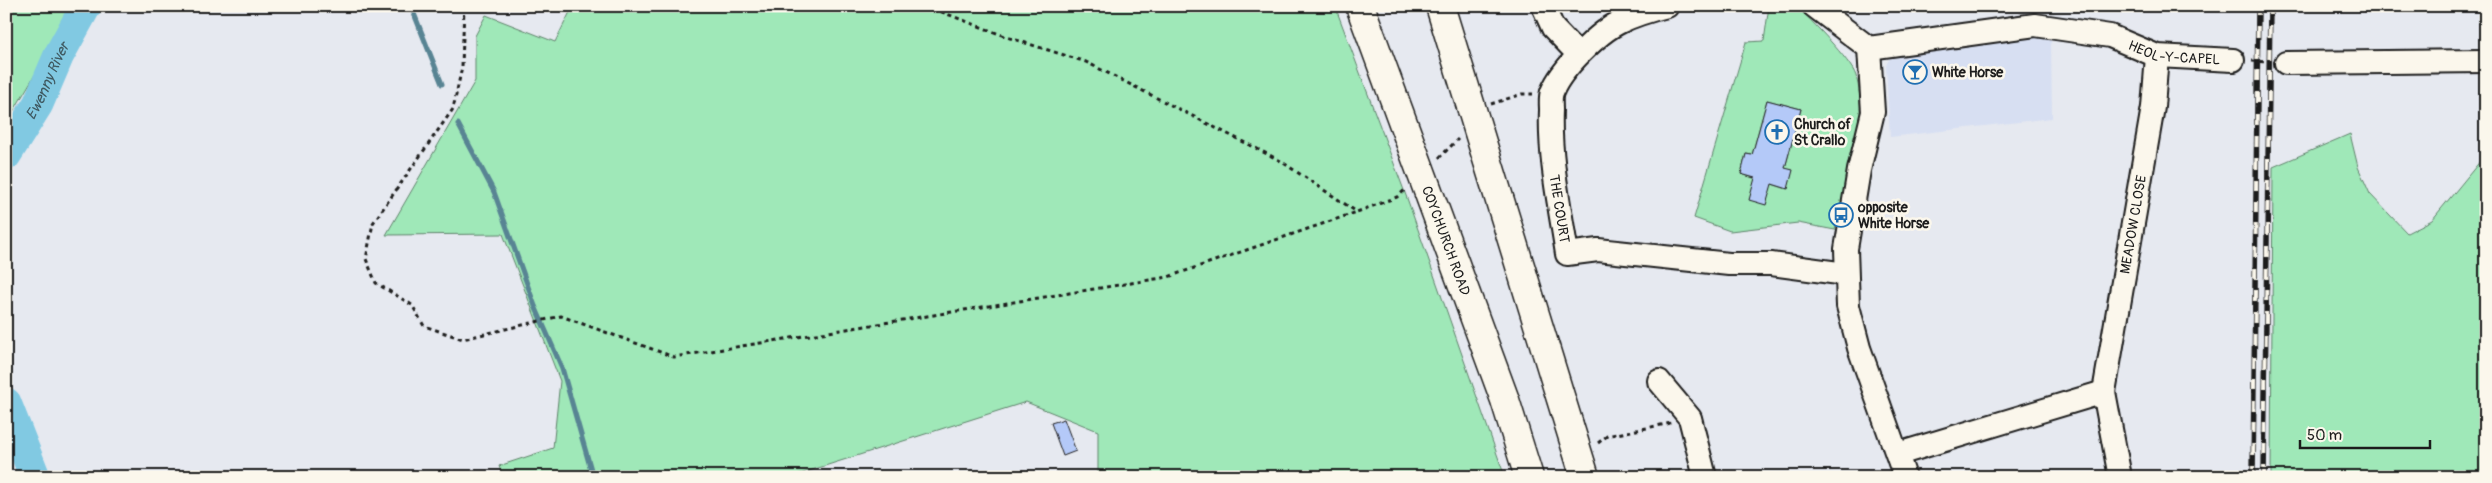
<svg xmlns="http://www.w3.org/2000/svg" width="2492" height="483" font-family="Pangolin,sans-serif">
	<style>
		.built { fill: #d7dff2 }
		.green { fill: #9fe8b8; stroke: #5e826a; fill-rule: evenodd }
		.lines { fill: none; stroke-linecap: round; stroke-linejoin: round }
		.stream { stroke: #598493; stroke-width: 5 }
		.river { stroke: #81c9e2; stroke-width: 31 }
		.building { fill: #b4c9f8; stroke: #1c1c1c }
		.minor-casing { stroke: #1c1c1c; stroke-width: 26 }
		.major-casing { stroke: #1c1c1c; stroke-width: 31 }
		.path { stroke: #1c1c1c; stroke-width: 3; stroke-dasharray: 4 4; stroke-linecap: butt }
		.minor { stroke: #fbf7ec; stroke-width: 22 }
		.major { stroke: #fbf7ec; stroke-width: 28 }
		.rail-casing { stroke: #1c1c1c; stroke-width: 5.5 }
		.rail { stroke: #fbf7ec; stroke-width: 4; stroke-dasharray: 11; stroke-linecap: butt }
		.labels { text-anchor: middle; dominant-baseline: central; stroke-width: 5; stroke-linejoin: round; paint-order: stroke }
		.street-label { font-size: 14px; fill: #1c1c1c; stroke: #fbf7ec }
		.poi-label { font-size: 14px; font-weight: bold; fill: #1c1c1c; stroke: #fbf7ec; text-anchor: start }
		.water-label { font-size: 15px; font-style: italic; fill: #3f5961; stroke: #fbf7ec }
	</style>
	<rect width="100%" height="100%" fill="#e6e9f0"/>
	<filter id="ink" filterUnits="userSpaceOnUse"><feTurbulence type="fractalNoise" baseFrequency=".02" numOctaves="2"/><feDisplacementMap in="SourceGraphic" scale="10" xChannelSelector="R" yChannelSelector="G"/><feConvolveMatrix kernelMatrix="1 2 1 2 8 2 1 2 1" color-interpolation-filters="sRGB"/></filter>
	<g filter="url(#ink)">
		<path class="built" d="M 2026,33 L 2051,38 L 2052,118 L 1890,137 L 1886,65 L 1891,56 Z"/>
		<path class="green" d="M 6,6 L 75,6 L 6,124 Z
			M 573,6 L 1335,6 L 1408,201 L 1505,477 L 1098,477 L 1098,431 L 1026,402 L 790,477 L 503,477 L 499,466 L 553,448 L 560,381 L 503,234 L 386,235 L 475,81 L 475,36 L 486,15 L 555,42 Z
			M 1769,6 L 1797,6 C 1810,20 1851,60 1856,76 C 1870,124 1846,184 1835,230 L 1798,223 L 1730,231 L 1694,218 L 1746,42 L 1764,41 ZM 1767,100 L 1801,109 L 1785,168 L 1787,189 L 1741,174 L 1746,154 L 1752,155 Z
			M 2350,134 L 2358,167 L 2370,194 L 2407,233 L 2432,220 L 2486,154 L 2486,477 L 2271,477 L 2273,167 Z"/>
		<g class="lines">
			<path class="stream" d="M 411,6 L 442,84
				M 458,124 L 494,192 L 535,306 L 562,368 L 593,477"/>
			<g class="river">
				<path id="s1" d="M 6,155 L 38,104 L 59,55 L 86,6"/>
				<path d="M 6,403 L 35,477"/>
			</g>
		</g>
		<path class="building" d="M 1767,100 L 1801,109 L 1785,168 L 1793,170 L 1788,189 L 1772,184 L 1766,205 L 1749,200 L 1755,178 L 1741,174 L 1746,154 L 1752,155 Z
			M 1064,419 L 1076,451 L 1063,456 L 1051,423 Z"/>
		<g class="lines">
			<g class="minor-casing">
				<g id="minor">
					<path d="M 1543,6 L 1553,28 L 1578,54"/>
					<path id="s2" d="M 1667,6 C 1651,10 1636,14 1620,22 C 1599,32 1561,69 1552,92 C 1550,97 1551,105 1551,110 C 1549,159 1560,207 1567,254 L 1598,250 L 1729,264 L 1771,264 L 1846,274"/>
					<path d="M 1814,6 L 1869,48 L 1873,112 L 1859,170 L 1846,249 L 1848,306 L 1859,348 L 1905,477"/>
					<path id="s3" d="M 1869,48 L 2035,25 L 2110,36 L 2157,56 L 2233,60"/>
					<path d="M 2286,63 L 2486,61"/>
					<path d="M 1659,381 L 1690,418 L 1705,477"/>
					<path id="s4" d="M 2104,392 L 2153,107 L 2157,56"/>
					<path d="M 1898,454 L 2104,392 L 2120,477"/>
				</g>
			</g>
			<g class="major-casing">
				<g id="major">
					<path id="s5" d="M 1360,6 L 1505,400 L 1529,477"/>
					<path d="M 1440,6 L 1585,477"/>
				</g>
			</g>
			<path class="path" d="M 464,6 L 462,67 L 453,109 L 373,223 L 366,259 L 376,283 L 412,305 L 424,326 L 463,339 L 561,316 L 674,357 L 1168,277 L 1357,212
				M 926,6 L 1010,38 L 1086,62 L 1279,160 L 1357,212 L 1397,197 L 1406,189
				M 2252,61 L 2268,62
				M 1491,104 L 1522,94 L 1533,94
				M 1439,158 L 1458,139
				M 1598,443 L 1607,436 L 1671,423"/>
			<use href="#minor" class="minor"/>
			<use href="#major" class="major"/>
			<g class="rail-casing">
				<path id="rail" d="M 2253,477 L 2258,6
					M 2264,477 L 2270,6"/>
			</g>
			<use href="#rail" class="rail"/>
		</g>
	</g>
	<defs>
		<g id="bar-ring" transform="scale(1.25)"><circle r="9.5" fill="#fbf7ec" stroke="#1f6fb2" stroke-width="1.5"/><path d="M-6-5H6L.8 .8V4.5H3.5V6h-7V4.5H-.8V.8Z" fill="#1f6fb2"/></g>
		<g id="church-ring" transform="scale(1.25)"><circle r="9.5" fill="#fbf7ec" stroke="#1f6fb2" stroke-width="1.5"/><path d="M-1.2-6h2.4v3.5h3.3v2.4h-3.3V6h-2.4V-.1h-3.3v-2.4h3.3Z" fill="#1f6fb2"/></g>
		<g id="bus-ring" transform="scale(1.25)"><circle r="9.5" fill="#fbf7ec" stroke="#1f6fb2" stroke-width="1.5"/><path d="M-5-6H5V4H4V6H2V4H-2V6H-4V4H-5ZM-3.5-4V0h7V-4ZM-3.5 1.2v1.5H-2V1.2ZM2 1.2v1.5H3.5V1.2Z" fill="#1f6fb2"/></g>
	</defs>
	<g fill-rule="evenodd">
		<use href="#bar-ring" x="1915" y="72"/>
		<use href="#church-ring" x="1777" y="132"/>
		<use href="#bus-ring" x="1841" y="215"/>
	</g>
	<g class="labels">
		<g class="street-label">
			<text stroke="none"><textPath href="#s3" startOffset="311">HEOL-Y-CAPEL</textPath></text>
			<text stroke="none"><textPath href="#s2" startOffset="266">THE COURT</textPath></text>
			<text stroke="none"><textPath href="#s4" startOffset="170">MEADOW CLOSE</textPath></text>
			<text stroke="none"><textPath href="#s5" startOffset="250">COYCHURCH ROAD</textPath></text>
		</g>
		<g class="poi-label">
			<text x="1932" y="72">White Horse</text>
			<text x="1794" y="124">Church of<tspan x="1794" dy="16">St Crallo</tspan></text>
			<text x="1858" y="207">opposite<tspan x="1858" dy="16">White Horse</tspan></text>
		</g>
		<g class="water-label">
			<text stroke="none"><textPath href="#s1" startOffset="85">Ewenny River</textPath></text>
		</g>
	</g>
	<rect width="2492" height="483" fill="none" stroke="#fbf7ec" stroke-width="25"/>
	<rect x="12" y="12" width="2467" height="458" fill="none" stroke="#1c1c1c" stroke-width="2" filter="url(#ink)"/>
	<path d="M2300 440v8h130v-8" fill="none" stroke="#1c1c1c" stroke-width="2.5"/>
	<text x="2307" y="440" font-size="15" fill="#1c1c1c" stroke="#fbf7ec" stroke-width="4" paint-order="stroke">50 m</text>
</svg>
